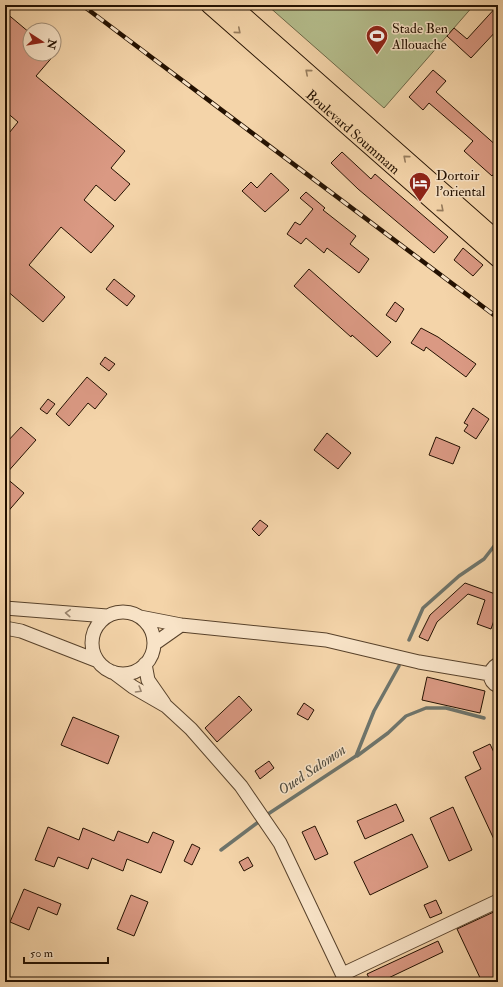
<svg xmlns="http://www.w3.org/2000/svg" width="503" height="987" font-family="'IM FELL Double Pica',serif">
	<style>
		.green { fill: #b5be8d; stroke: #6c6847 }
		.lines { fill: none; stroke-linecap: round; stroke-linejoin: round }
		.stream { stroke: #6e746b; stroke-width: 3.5 }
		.building { fill: #da9983; stroke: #241101 }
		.minor-casing { stroke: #58422b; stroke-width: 15 }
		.major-casing { stroke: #241101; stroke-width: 18 }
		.minor { stroke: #f8e3c7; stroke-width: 13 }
		.major { stroke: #f4d4a9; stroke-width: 16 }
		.rail-casing { stroke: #241101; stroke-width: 4.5 }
		.rail { stroke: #f8e3c7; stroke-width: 3; stroke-dasharray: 9; stroke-linecap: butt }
		.oneway { stroke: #967c5d }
		.oneway2 { stroke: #99846e }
		.labels { text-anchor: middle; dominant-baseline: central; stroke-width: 3; stroke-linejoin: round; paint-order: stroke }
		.poi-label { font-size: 14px; fill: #241101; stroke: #f8e3c7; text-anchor: start }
		.street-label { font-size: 14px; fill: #241101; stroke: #f8e3c7 }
		.water-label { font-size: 15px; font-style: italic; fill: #4f4b3f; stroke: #f8e3c7 }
	</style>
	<rect width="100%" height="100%" fill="#f4d4a9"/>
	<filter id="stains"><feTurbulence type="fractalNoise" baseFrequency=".005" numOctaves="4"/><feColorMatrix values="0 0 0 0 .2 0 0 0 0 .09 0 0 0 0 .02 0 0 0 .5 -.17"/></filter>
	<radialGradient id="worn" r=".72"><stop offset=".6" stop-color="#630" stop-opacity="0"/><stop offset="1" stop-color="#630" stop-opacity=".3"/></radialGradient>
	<path class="green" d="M 267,5 L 474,5 L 384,108 Z"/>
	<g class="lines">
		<path class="stream" d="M 409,640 L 423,608 L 459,576 L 484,559 L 498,541
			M 357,756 L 388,733 L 406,716 L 426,708 L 446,708 L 484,718
			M 265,816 L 356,756 L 374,711 L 399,666
			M 221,850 L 261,820"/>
	</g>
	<path class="building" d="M 498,5 L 498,29 L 471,58 L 447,36 L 454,28 L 467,39 Z
		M 5,12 L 30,33 L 30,54 L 55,54 L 36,76 L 125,151 L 111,168 L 130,184 L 115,201 L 96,185 L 84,200 L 114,226 L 91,253 L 61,227 L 29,265 L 65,297 L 43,322 L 5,289 L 5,138 L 18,122 L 5,111 Z
		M 433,70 L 446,81 L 436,92 L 498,147 L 498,169 L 492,176 L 464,151 L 473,141 L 429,103 L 423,110 L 409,97 Z
		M 342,152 L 371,179 L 375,174 L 448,237 L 434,253 L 358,189 L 331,163 Z
		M 271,173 L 289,190 L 265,212 L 242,191 L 251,182 L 257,188 Z
		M 306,192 L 325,208 L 323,210 L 356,236 L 350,244 L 369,259 L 359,273 L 327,248 L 324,253 L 306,238 L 301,244 L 287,234 L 295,222 L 300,225 L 313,209 L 300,198 Z
		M 463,248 L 483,265 L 473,276 L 454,260 Z
		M 309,269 L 391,342 L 377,357 L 352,335 L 351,337 L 294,286 Z
		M 114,279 L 135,296 L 127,306 L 106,289 Z
		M 395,302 L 404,309 L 396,322 L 386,315 Z
		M 421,328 L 438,337 L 476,364 L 466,377 L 426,347 L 424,351 L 411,343 Z
		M 105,357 L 115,364 L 109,371 L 100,364 Z
		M 87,377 L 107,394 L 95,409 L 88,403 L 69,426 L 56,414 Z
		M 48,399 L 55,404 L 47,414 L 40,409 Z
		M 473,408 L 489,419 L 476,439 L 464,431 L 468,425 L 464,423 Z
		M 21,427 L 36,440 L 5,475 L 5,444 Z
		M 327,433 L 351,453 L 338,469 L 314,450 Z
		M 436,437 L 460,447 L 453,464 L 429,455 Z
		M 5,477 L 24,493 L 5,515 Z
		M 260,520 L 268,526 L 259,536 L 252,529 Z
		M 465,583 L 498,595 L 498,609 L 491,629 L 477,624 L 485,600 L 468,594 L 437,622 L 428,641 L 419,637 L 430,615 Z
		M 427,677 L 485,691 L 480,713 L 422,700 Z
		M 239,696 L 252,710 L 217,742 L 205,728 Z
		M 304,703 L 314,710 L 308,720 L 297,714 Z
		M 73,717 L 119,736 L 108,764 L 61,745 Z
		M 490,744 L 498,761 L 498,848 L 465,777 L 481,769 L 473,752 Z
		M 269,761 L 274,768 L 260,779 L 255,771 Z
		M 396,804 L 404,821 L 365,839 L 357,821 Z
		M 453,807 L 472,850 L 449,861 L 430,818 Z
		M 315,826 L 328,854 L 315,860 L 302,832 Z
		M 48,827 L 79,840 L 83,828 L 114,841 L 118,831 L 148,843 L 153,832 L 174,841 L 161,873 L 127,859 L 123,871 L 92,858 L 88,869 L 58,857 L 54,867 L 35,860 Z
		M 412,834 L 428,867 L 370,895 L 354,862 Z
		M 192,844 L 200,848 L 192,865 L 184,861 Z
		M 248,857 L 253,866 L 244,871 L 239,862 Z
		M 24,889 L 61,904 L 57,915 L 38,907 L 29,930 L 10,922 Z
		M 131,895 L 148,902 L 134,936 L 117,929 Z
		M 436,900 L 442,913 L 430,918 L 424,905 Z
		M 498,910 L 498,982 L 482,982 L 457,929 Z
		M 438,941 L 443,952 L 380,982 L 371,982 L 367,974 Z"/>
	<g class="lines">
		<g class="minor-casing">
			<path id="minor" d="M 5,608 L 107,616
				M92 643a31 31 0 1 1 62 0a31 31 0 1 1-62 0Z
				M 140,617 L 181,625 L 326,640 L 419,662 L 490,674
				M 5,628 L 21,631 L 98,661
				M 154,644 L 181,625
				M 145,664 L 148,680 L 164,703
				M 498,664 C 488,670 488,681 498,686
				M 113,672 L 133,687 L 166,706 L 191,729 L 241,786 L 280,843 L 346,982
				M 343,974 L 498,901"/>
		</g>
		<g class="major-casing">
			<g id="major">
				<path id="s1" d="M 209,5 L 498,259"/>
				<path d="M 232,5 L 498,240"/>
			</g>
		</g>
		<use href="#minor" class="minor"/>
		<use href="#major" class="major"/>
		<g class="rail-casing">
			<path id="rail" d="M 82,5 L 498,318"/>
		</g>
		<use href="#rail" class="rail"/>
	</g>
	<defs><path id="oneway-chevron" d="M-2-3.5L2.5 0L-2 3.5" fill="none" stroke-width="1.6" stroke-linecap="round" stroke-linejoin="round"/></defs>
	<g class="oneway">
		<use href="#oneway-chevron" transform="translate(238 31) rotate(41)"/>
		<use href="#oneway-chevron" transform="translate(308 72) rotate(-139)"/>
		<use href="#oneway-chevron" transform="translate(406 158) rotate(-139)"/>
		<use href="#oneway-chevron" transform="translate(441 209) rotate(41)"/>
	</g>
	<g class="oneway2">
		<use href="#oneway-chevron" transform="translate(68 613) rotate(-176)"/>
		<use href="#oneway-chevron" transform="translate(139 690) rotate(31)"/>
	</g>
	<defs>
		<g id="stadium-pin" transform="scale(1.15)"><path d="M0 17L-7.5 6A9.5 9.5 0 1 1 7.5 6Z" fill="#8f2418" stroke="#f8e3c7"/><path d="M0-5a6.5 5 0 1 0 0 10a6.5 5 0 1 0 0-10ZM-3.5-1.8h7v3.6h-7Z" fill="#fff"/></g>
		<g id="hotel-pin" transform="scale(1.15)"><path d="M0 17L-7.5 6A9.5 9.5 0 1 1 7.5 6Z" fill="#8f2418" stroke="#f8e3c7"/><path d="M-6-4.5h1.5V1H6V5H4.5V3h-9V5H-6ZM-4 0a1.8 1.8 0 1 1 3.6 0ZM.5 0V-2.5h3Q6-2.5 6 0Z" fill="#fff"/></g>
	</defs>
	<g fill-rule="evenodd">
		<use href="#stadium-pin" x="377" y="36"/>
		<use href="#hotel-pin" x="420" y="183"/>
	</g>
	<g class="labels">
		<g class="poi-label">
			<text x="392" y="28">Stade Ben<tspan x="392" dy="16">Allouache</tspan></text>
			<text x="436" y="175">Dortoir<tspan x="436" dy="16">l'oriental</tspan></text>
		</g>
		<g class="street-label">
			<text stroke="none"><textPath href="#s1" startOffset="192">Boulevard Soummam</textPath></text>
		</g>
		<g class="water-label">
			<text transform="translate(312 770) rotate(-34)">Oued Salomon</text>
		</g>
	</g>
	<rect width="503" height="987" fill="none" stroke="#f4d4a9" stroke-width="20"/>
	<rect x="6" y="6" width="491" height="975" fill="none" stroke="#241101" stroke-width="2"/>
	<rect x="10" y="10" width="483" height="967" fill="none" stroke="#241101"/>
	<g transform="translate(42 42) rotate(102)"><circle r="19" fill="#f8e3c7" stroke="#a38f78"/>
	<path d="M0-3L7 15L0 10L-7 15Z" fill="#8f2418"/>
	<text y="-6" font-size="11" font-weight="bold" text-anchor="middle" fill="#241101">N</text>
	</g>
	<path d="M24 957v6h84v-6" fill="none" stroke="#241101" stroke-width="2"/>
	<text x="30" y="957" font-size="12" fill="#241101" stroke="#f8e3c7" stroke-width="3" paint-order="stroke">50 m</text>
	<rect width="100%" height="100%" filter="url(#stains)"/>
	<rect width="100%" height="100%" fill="url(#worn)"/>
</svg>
